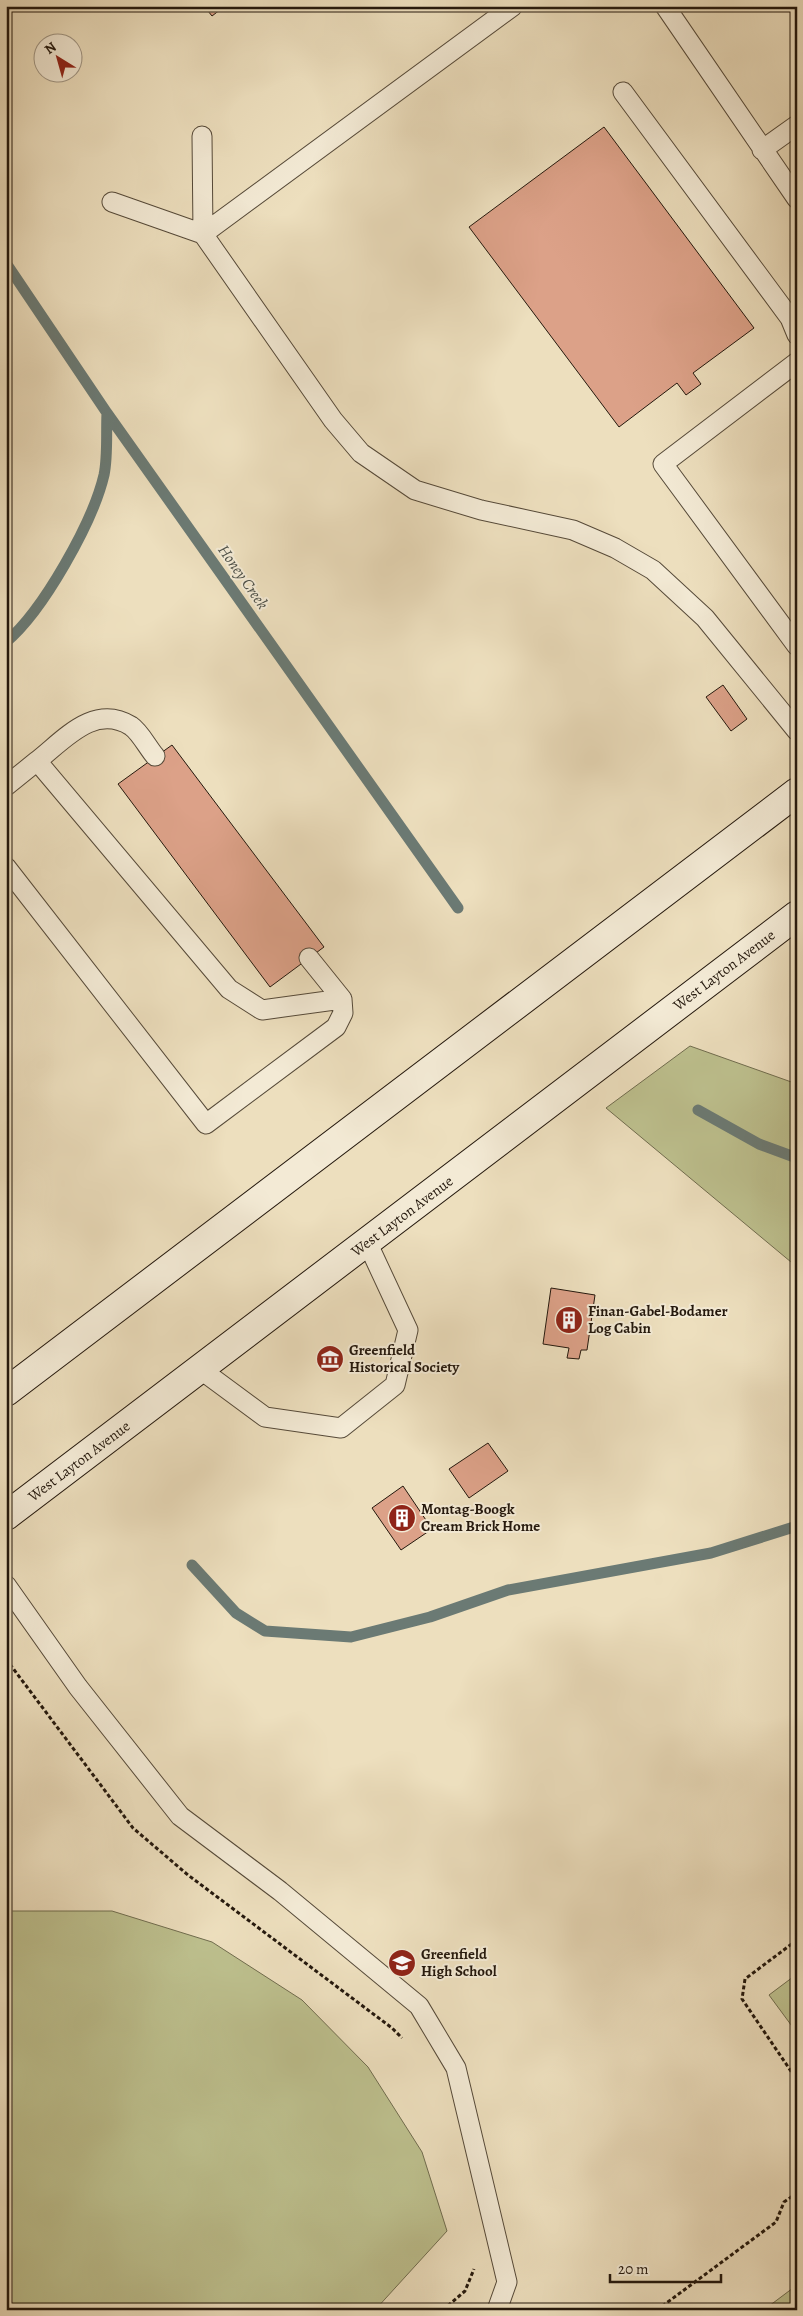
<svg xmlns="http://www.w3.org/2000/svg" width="803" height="2316" font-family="Alegreya,serif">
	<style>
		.green { fill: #bdc08e; stroke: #706c4e }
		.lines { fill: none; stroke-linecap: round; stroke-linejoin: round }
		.stream { stroke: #6b7a74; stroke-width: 11 }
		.building { fill: #dca188; stroke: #24180d }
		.service-casing { stroke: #564a39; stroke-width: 21 }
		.secondary-casing { stroke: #24180d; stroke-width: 30 }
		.path { stroke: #24180d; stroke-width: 3; stroke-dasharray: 4 2.5; stroke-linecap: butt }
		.service { stroke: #f3ead5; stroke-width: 19 }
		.secondary { stroke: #f3ead5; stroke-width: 28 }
		.labels { text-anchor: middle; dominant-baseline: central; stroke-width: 4; stroke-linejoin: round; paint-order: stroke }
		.street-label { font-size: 15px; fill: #24180d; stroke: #f3ead5 }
		.poi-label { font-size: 15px; font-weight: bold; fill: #24180d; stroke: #f3ead5; text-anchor: start }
		.water-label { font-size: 16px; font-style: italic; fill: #4e5149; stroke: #f3ead5 }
	</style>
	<rect width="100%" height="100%" fill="#eddfbe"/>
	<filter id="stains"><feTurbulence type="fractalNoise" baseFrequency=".004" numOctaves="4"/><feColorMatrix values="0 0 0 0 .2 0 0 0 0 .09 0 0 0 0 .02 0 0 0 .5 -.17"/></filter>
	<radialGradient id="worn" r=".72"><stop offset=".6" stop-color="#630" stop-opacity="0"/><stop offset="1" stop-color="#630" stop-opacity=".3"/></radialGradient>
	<path class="green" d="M 690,1046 L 797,1084 L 797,1267 L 606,1108 Z
		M 6,1911 L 112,1911 L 212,1942 L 302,2000 L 368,2067 L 422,2152 L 447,2231 L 375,2310 L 6,2310 Z
		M 797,1974 L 797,2033 L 769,1995 Z
		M 797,2285 L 797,2310 L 771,2310 L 769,2306 Z"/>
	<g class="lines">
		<path class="stream" d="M 6,263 L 107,413 L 458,908
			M 6,642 C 43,611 93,522 104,475 C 108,456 106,433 107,413
			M 698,1110 L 759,1144 L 797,1158
			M 192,1565 L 236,1613 L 265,1631 L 351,1637 L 430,1617 L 508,1590 L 711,1553 L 797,1526"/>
	</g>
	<path class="building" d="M 204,6 L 225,6 L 212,16 Z
		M 604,127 L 754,328 L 693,373 L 701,384 L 686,395 L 677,383 L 619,427 L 469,227 Z
		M 723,685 L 747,719 L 731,731 L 706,697 Z
		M 172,745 L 324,947 L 270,987 L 118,784 Z
		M 551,1288 L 595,1295 L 587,1350 L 581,1350 L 579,1359 L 567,1358 L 569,1348 L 543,1344 Z
		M 488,1443 L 508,1471 L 469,1498 L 449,1469 Z
		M 403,1486 L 432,1529 L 401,1550 L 372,1508 Z"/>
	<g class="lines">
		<g class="service-casing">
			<path id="service" d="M 665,6 L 797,199
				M 623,92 L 790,318 L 797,335
				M 202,136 L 203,234
				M 762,150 L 797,125
				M 112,202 L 203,234 L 333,420 L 361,453 L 415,490 L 481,510 L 573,530 L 615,548 L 653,570 L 705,618 L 797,731
				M 203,234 L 513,6
				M 797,362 L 663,464 L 797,646
				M 37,761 C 64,740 94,703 131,726 C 140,732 148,748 155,756
				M 6,786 L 37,761 L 229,989 L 262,1010 L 342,999
				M 6,867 L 206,1124 L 336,1027 L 343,1013 L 342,999 L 309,958
				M 200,1369 L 265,1417 L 341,1428 L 395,1385 L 408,1330 L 367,1242
				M 6,1585 L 78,1687 L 180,1816 L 280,1891 L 419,2006 L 456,2068 L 507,2282 L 497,2310"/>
		</g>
		<g class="secondary-casing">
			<path id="secondary" d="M 6,1392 L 797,792
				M 6,1516 L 797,915"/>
		</g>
		<path class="path" d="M 6,1659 L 133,1828 L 188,1875 L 392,2028 L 402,2038
			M 797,1940 L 745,1979 L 742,1999 L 797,2080
			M 443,2310 L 465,2291 L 474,2269
			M 657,2310 L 776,2222 L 784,2202 L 797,2193"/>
		<use href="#service" class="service"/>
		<use href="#secondary" class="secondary"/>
	</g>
	<defs>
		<g id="building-disc" transform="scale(1.4375)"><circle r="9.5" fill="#8f2418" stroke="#f3ead5"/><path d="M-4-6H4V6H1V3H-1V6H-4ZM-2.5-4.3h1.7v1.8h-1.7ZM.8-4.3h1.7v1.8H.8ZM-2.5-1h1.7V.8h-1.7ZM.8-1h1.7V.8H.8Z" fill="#fff"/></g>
		<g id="museum-disc" transform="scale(1.4375)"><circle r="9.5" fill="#8f2418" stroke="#f3ead5"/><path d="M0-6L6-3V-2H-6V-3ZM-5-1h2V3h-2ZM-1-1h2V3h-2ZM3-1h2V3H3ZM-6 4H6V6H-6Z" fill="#fff"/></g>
		<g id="school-disc" transform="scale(1.4375)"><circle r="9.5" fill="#8f2418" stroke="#f3ead5"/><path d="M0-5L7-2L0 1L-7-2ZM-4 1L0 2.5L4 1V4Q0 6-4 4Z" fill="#fff"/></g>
	</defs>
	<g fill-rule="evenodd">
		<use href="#building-disc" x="569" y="1320"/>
		<use href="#museum-disc" x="330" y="1359"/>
		<use href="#building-disc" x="402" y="1518"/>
		<use href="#school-disc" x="402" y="1963"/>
	</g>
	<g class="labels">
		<g class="street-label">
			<text transform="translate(724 970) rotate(-37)">West Layton Avenue</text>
			<text transform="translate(402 1216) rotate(-37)">West Layton Avenue</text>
			<text transform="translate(79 1461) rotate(-37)">West Layton Avenue</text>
		</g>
		<g class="poi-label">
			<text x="588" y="1311">Finan-Gabel-Bodamer<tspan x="588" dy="17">Log Cabin</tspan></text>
			<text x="349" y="1350">Greenfield<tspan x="349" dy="17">Historical Society</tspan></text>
			<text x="421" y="1509">Montag-Boogk<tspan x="421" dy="17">Cream Brick Home</tspan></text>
			<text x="421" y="1954">Greenfield<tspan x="421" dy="17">High School</tspan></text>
		</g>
		<g class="water-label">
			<text transform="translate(243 577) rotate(55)">Honey Creek</text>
		</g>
	</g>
	<rect width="803" height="2316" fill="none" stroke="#eddfbe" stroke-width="25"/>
	<rect x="8" y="8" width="788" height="2301" fill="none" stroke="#24180d" stroke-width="2.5"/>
	<rect x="12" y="12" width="778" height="2291" fill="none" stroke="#24180d"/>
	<g transform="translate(58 58) rotate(323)"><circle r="24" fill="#f3ead5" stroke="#a09685"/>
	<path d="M0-4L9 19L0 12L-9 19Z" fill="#8f2418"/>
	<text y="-8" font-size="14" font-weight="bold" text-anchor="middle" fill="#24180d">N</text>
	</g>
	<path d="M610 2274v8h111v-8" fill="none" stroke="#24180d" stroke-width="2.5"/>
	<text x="618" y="2274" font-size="15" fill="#24180d" stroke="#f3ead5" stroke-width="4" paint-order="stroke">20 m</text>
	<rect width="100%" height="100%" filter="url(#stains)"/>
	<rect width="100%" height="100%" fill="url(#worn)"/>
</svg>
